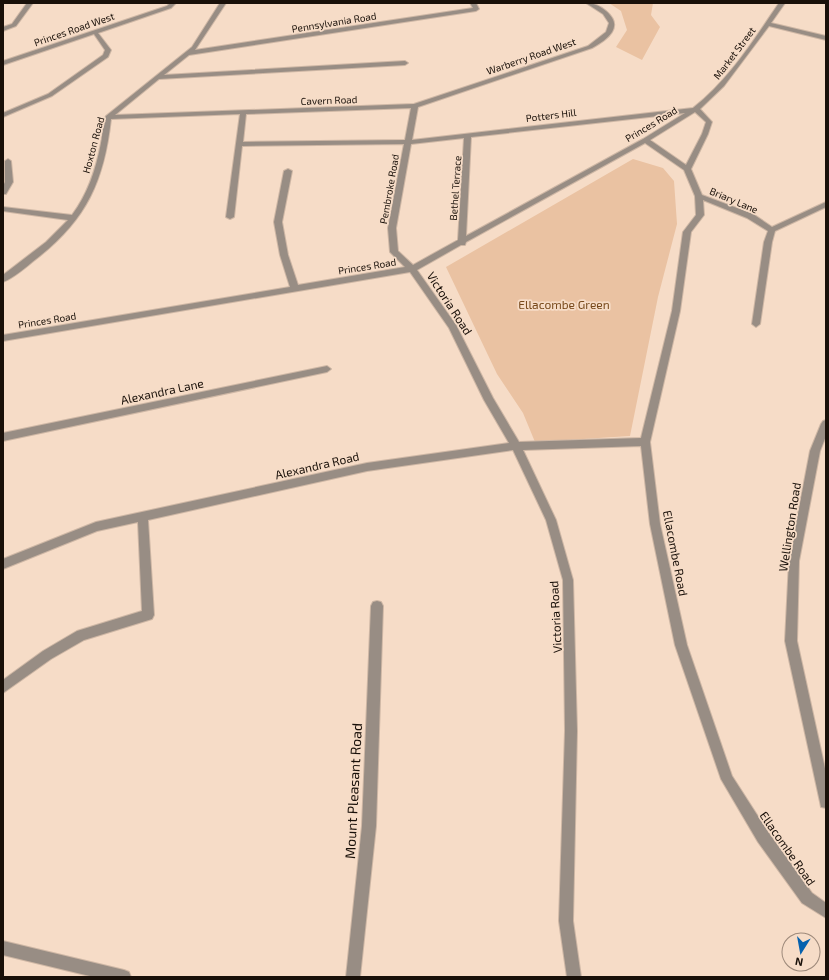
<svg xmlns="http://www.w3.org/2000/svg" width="829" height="980" font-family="'Exo 2',sans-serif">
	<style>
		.green { fill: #eac2a2 }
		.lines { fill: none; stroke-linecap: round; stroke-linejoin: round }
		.minor-casing { stroke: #ceb7a5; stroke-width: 2 }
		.minor { fill: #988d84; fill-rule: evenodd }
		.labels { text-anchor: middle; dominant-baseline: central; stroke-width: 3.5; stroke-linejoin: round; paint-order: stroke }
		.far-street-label { font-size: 10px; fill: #191009; stroke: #f6dcc7 }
		.street-label { font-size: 12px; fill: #191009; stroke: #f6dcc7 }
		.park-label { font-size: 12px; fill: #78491b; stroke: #f6dcc7 }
		.near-street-label { font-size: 14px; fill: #191009; stroke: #f6dcc7 }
	</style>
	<rect width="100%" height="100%" fill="#f6dcc7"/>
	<path class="green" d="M 609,3 L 653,3 L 651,15 L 660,27 L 642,60 L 616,47 L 627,30 L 621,11 Z
		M 633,159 L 663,168 L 674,181 L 677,224 L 658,297 L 630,436 L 535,442 L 523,413 L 497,374 L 446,267 Z"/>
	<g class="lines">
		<g class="minor-casing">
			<path id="minor" d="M 27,3 L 33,3 L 16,26 L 3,31 L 3,27 L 12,24 Z
				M 170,3 L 176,3 L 171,8 L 98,33 L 111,50 L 108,57 L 52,96 L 3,117 L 3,113 L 48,94 L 103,55 L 105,50 L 94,34 L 3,65 L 3,61 L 167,6 Z
				M 220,3 L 226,3 L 195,50 L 473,8 L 470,3 L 476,3 L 479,9 L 476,11 L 189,55 L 164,75 L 405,61 L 408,63 L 405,65 L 159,79 L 115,115 L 414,104 L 588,46 L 606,32 L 609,23 L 603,14 L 586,3 C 594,3 600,6 606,11 C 625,27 607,40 592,48 L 418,107 L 412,140 L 693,108 C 729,80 754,40 779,3 L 785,3 L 771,23 L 826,36 L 826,40 L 769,26 L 724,86 L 700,109 L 712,122 L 708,134 L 691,169 L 702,195 L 753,214 L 772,227 L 826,202 L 826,207 L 775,231 L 772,242 L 760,324 L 756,327 L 752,324 L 764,242 L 768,231 L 747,218 L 703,200 L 704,215 L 691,232 L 680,311 L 650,442 L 660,524 L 687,645 L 732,776 L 768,832 L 812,893 L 826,903 L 826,918 L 802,903 L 758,842 L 721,779 L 675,645 L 650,524 L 641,446 L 523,450 L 556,520 L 573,580 L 577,731 L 573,921 L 581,977 L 567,977 L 559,921 L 565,731 L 563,580 L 546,520 L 513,450 L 367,471 L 148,520 L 154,615 L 152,619 L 84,640 L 51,659 L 3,693 L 3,680 L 43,651 L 77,631 L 142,611 L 138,522 L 97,531 L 3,569 L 3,559 L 96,522 L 367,463 L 509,443 L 484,400 L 449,328 L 410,272 L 3,341 L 3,335 L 290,287 L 280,255 L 274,222 L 284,171 L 288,169 L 292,171 L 282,222 L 288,255 L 298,285 L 405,267 L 390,252 L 388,228 L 404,144 L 242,146 L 234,217 L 230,219 L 226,217 L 240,114 L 111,119 C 104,182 86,220 36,259 C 26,267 14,278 3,282 L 3,275 L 46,242 L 68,220 L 3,211 L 3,207 L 72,215 C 88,194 96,169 101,143 C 103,134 102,124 106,116 L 192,47 ZM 411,108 L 405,140 L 243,142 L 246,114 ZM 695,112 L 706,122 L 702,134 L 686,165 L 650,140 ZM 685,113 L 643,139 L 466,236 L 471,137 ZM 464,138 L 458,240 L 413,265 L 398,251 L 396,228 L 411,144 ZM 645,143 L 684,170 L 695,196 L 696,215 L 683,232 L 672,311 L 641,438 L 519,442 L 493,398 L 456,325 L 417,270 L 461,245 L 465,245 L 466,242 Z
				M 8,159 L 11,161 L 13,182 L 6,194 L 3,194 L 3,186 L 5,182 L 5,161 Z
				M 327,366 L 331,369 L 327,372 L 3,441 L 3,433 Z
				M 826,420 L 826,436 L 820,451 L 799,561 L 797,641 L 826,773 L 826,808 L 821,807 L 820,802 L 785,641 L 789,561 L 810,451 L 821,424 L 823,421 Z
				M 377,601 L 381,602 L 383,606 L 376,826 L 360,977 L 346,977 L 362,826 L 371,606 L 373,602 Z
				M 3,941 L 124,970 L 129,972 L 131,977 L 94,977 L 3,955 Z"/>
		</g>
		<use href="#minor" class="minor"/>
	</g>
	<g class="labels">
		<g class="far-street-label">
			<text transform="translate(334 22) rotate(-9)">Pennsylvania Road</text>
			<text transform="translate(74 29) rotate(-19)">Princes Road West</text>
			<text transform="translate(734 53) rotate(-53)">Market Street</text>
			<text transform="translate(531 56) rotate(-19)">Warberry Road West</text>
			<text transform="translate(329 100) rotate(-2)">Cavern Road</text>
			<text transform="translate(551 115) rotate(-7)">Potters Hill</text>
			<text transform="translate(651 124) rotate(-31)">Princes Road</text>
			<text transform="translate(93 145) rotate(-75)">Hoxton Road</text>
			<text transform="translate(455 188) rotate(-86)">Bethel Terrace</text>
			<text transform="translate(389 189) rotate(-80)">Pembroke Road</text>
			<text transform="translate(734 200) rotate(23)">Briary Lane</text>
			<text transform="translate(367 266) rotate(-9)">Princes Road</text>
			<text transform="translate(47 320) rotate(-9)">Princes Road</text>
		</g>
		<g class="street-label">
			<text transform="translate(450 303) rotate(57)">Victoria Road</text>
			<text transform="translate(162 391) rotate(-12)">Alexandra Lane</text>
			<text transform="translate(317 465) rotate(-13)">Alexandra Road</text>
			<text transform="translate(789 527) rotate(-81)">Wellington Road</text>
			<text transform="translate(676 553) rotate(79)">Ellacombe Road</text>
			<text transform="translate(555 617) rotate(-93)">Victoria Road</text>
			<text transform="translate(788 848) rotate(55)">Ellacombe Road</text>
		</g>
		<g class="park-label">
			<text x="564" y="304">Ellacombe Green</text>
		</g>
		<g class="near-street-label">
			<text transform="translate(353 791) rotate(-87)">Mount Pleasant Road</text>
		</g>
	</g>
	<rect width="829" height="980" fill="none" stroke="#191009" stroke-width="8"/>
	<g transform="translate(801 952) rotate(191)"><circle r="19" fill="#f6dcc7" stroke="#9e8a7b"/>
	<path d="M0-3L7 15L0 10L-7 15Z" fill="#0561ae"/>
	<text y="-6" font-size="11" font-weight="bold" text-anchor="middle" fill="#191009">N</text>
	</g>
</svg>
